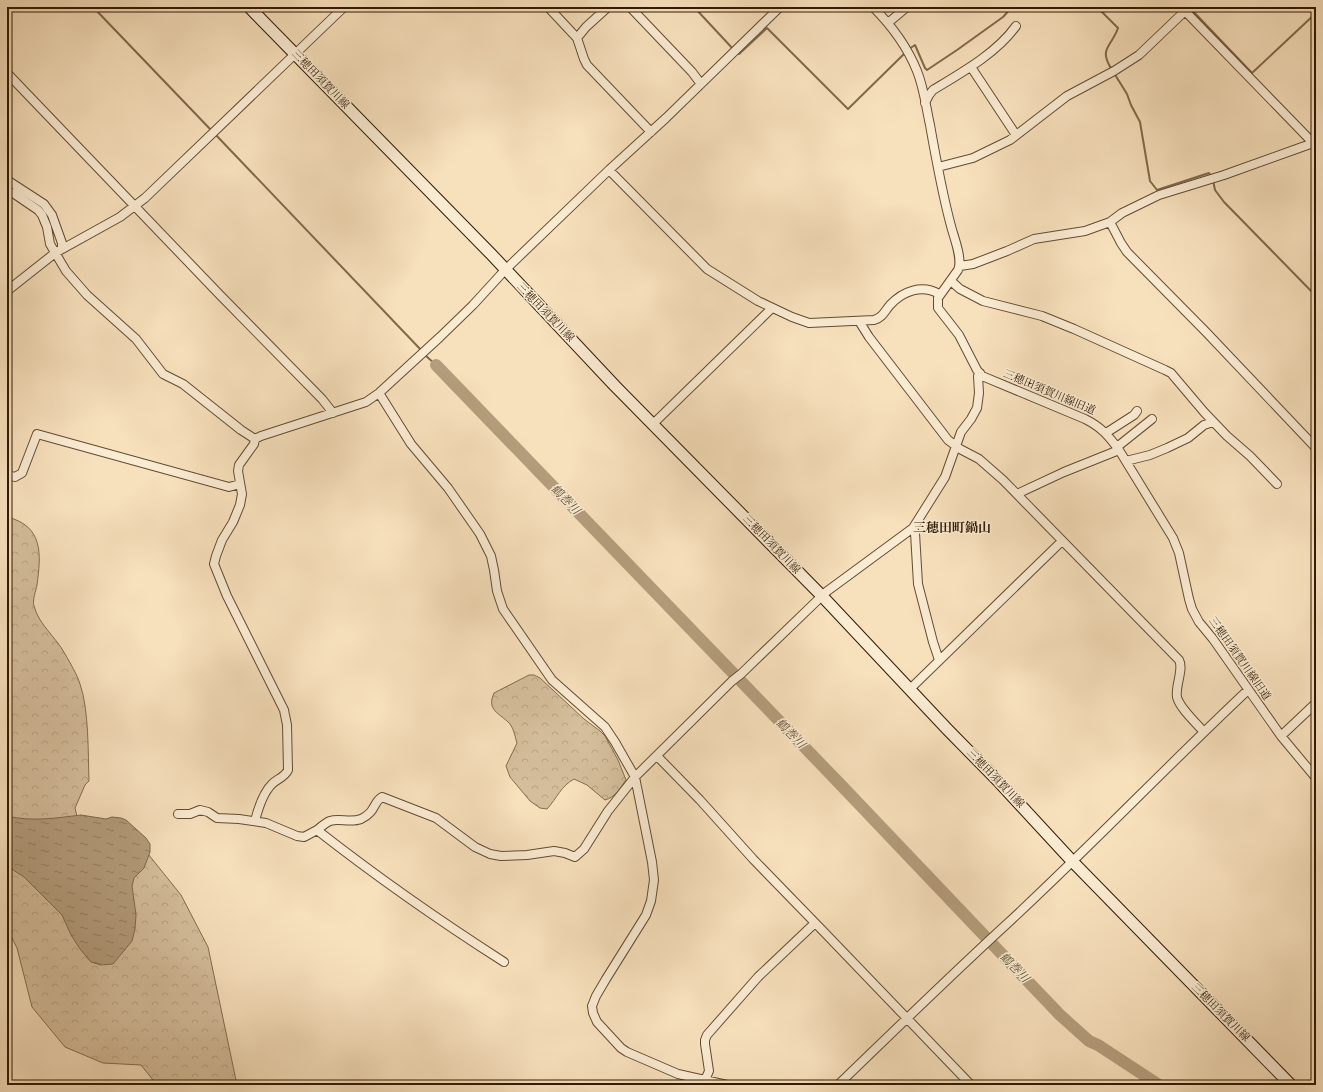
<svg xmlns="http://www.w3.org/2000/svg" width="1323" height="1092" font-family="'Old Standard TT','Noto Serif JP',serif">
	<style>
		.forest { fill: url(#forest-crowns); stroke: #836c4e }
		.water { fill: url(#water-ripples); stroke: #80694b }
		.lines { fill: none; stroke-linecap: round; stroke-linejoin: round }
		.stream { stroke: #80694b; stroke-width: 2 }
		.river { stroke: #b49d7c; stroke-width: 12 }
		.minor-casing { stroke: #624c30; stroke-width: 10 }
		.secondary-casing { stroke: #311a01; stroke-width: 13 }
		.minor { stroke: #faebd3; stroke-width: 8 }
		.secondary { stroke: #faebd3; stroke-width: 11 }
		.labels { text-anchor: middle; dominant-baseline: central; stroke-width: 3; stroke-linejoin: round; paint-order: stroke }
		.street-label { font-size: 11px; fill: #311a01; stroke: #faebd3 }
		.water-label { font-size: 12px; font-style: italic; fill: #654e32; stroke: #faebd3 }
		.quarter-label { font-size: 13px; font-weight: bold; fill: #311a01; stroke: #faebd3 }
	</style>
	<defs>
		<pattern id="forest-crowns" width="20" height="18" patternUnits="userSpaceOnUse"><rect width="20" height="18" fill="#d5be9c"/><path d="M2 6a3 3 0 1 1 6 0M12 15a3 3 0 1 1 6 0" fill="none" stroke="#b7a385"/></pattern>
		<pattern id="water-ripples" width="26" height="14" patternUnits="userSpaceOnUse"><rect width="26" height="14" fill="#b49d7c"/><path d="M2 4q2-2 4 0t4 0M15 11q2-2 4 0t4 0" fill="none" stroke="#937f63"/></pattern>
	</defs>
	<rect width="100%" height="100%" fill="#f7e0bc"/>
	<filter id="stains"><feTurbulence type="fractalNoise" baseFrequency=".005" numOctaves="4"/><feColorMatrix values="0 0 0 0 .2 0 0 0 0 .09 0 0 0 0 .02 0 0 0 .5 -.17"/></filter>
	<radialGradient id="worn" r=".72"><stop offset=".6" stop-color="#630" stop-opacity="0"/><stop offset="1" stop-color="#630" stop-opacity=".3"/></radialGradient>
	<path class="forest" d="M 7,517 C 44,526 41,555 37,585 C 36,591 32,600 34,606 C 39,625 56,637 65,654 C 70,663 77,674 80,684 C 89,710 88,752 89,781 L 85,785 L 75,808 L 78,821 L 140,844 L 181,895 L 208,947 L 237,1085 L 157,1085 L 141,1065 L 103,1063 L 65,1047 L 32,1007 L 17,948 L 7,928 Z
		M 529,675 L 534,675 L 540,678 L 584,719 L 600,731 L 605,736 L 618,760 L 626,780 C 620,788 616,797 605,800 L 587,785 L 574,779 C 561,786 557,798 547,809 L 540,808 L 530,801 L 510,777 L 506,766 L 517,743 C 515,737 514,729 510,724 C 500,713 486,711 494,693 Z"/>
	<path class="water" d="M 81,815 L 106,819 L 112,817 L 121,818 L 126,820 L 146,838 L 150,844 L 150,852 L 144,868 L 134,878 L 132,886 L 136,915 L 135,929 L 132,941 L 113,964 L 101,965 L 91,962 L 80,949 L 71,935 L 62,915 L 24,877 L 7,866 L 7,816 C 32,822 56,818 81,815 Z"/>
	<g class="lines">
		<path class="stream" d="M 93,7 L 211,130
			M 694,7 L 734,50
			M 1097,7 L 1118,28 C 1111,48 1098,48 1112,70
			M 1189,7 L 1252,73 L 1316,13
			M 909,49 L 915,45 L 925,68 L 927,70 L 957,50 L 1003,17 L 1012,7
			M 737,53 L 739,54 L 767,28 L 848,109 L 906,52
			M 1114,73 L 1127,94 L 1131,105 L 1140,122 L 1150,181 L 1157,190 L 1209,173 L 1211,176
			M 214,133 L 422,351
			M 1213,180 L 1215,190 L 1224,202 L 1316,296
			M 425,355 L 436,365"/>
		<path class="river" d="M 436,365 L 840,784 L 1059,1014 L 1089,1041 L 1098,1045 L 1159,1085"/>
		<g class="minor-casing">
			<path id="minor" d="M 548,7 L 577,38 L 584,59 L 587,65 L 651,132
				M 630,7 L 692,72 L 701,84
				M 873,7 C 892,26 907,46 917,71 C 924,88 926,107 930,125 C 936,159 942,193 951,226 C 954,238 963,259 958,270 L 938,298 L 938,308 L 959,335 L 977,370 L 982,376 L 1085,419 C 1101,427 1108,435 1119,450 L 1173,538 L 1179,553 L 1189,599 L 1192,609 L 1199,622 L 1213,639 L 1281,736 L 1316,778
				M 1182,8 L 1316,146
				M 889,22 L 907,7
				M 577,38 L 586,27 L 608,7
				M 971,67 L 1016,135
				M 7,73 L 219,294 L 322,399 L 333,413
				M 925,103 L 929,95 L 933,90 C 961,73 997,53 1016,26
				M 938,167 L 973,158 L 1010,140 L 1067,96 L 1114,71 L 1139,55 L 1185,11
				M 609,170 L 707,269 L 758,301 L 792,317 L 809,323 L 874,320 C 883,317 884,312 890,305 C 903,291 922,284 939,294
				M 7,180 L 44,204 L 52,215 L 62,243 L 62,249
				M 7,193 L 13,193 L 38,210 L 42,215 L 47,227 L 50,244 L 66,271 L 87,295 L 136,339 L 163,374 L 183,384 L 241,430 L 255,439
				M 1110,222 L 1121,243 L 1127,252 L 1206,332 L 1316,448
				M 960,266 L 973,264 L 1007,251 L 1034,239 L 1085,231 L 1110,222 L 1122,213 L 1159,195 L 1224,175 L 1316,142
				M 951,281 L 960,289 L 983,301 L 1042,316 L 1074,329 L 1165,370 L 1171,373 L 1204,412 L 1227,436 L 1250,456 L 1277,484
				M 7,291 L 55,253 L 120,217 L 145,198 L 344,7
				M 859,321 L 869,337 L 948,440 L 960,449 L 979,459 L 1003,480 L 1179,660 C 1184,669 1175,686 1177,697 C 1179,707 1196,723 1203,731
				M 379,393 L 411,444 L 448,488 L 480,534 L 491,556 L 494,570 L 497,591 L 503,609 L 552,680 L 605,727 L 615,742 L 635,777 L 652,862 L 654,880 L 651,901 L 646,915 L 606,979 L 596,996 L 592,1006 L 593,1013 L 597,1022 L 621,1048 L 627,1052 L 678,1074 L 727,1085
				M 653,424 L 772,308
				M 1106,433 L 1134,415 L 1137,411
				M 1117,447 L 1152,419
				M 1126,461 L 1150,455 L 1167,448 L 1188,438 L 1204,425 L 1213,422
				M 7,475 L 15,477 L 22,473 L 37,434 L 229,487 L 240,484
				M 1017,494 L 1064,472 L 1119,450
				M 913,528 L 915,533 L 918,584 L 933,642 L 939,660
				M 910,689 L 1062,541
				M 1281,736 L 1316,703
				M 657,756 L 700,800 L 753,859 L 823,931 L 971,1085
				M 178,814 L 190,814 L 200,810 L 208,812 L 217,818 L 239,819 L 266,823 L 297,836 L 304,837 L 317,830 C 377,877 440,921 504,962
				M 255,821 C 258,809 263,793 272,784 C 277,779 285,777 288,770 L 287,725 L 284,710 L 227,596 L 214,564 L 216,556 L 222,540 L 233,522 L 240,505 L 242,494 L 238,471 L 239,465 L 254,444 L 255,439 L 261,436 L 366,402 L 379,393 L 440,337 L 473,305 L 505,270 L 609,170 L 666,118 L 780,7
				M 317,830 C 321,827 325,823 330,821 C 339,818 351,823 361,819 C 376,812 373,802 382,797 L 436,818 L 475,847 L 490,854 L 501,856 L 527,855 L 554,851 L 565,853 L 575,857 L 584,849 L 608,811 L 635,777 L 732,681 L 741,674 L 826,592 L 913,528 L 945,477 L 961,432 L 971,419 L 977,408 L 979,393 L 978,376 L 980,373
				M 705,1080 L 709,1071 L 705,1044 L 705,1040 L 707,1035 L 758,977 L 815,923
				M 838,1085 C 895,1030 951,975 1009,922 C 1090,847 1167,766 1248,690"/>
		</g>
		<g class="secondary-casing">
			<path id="secondary" d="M 249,7 L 491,254 L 615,386 L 822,596 L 947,729 L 999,782 L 1072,861 L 1291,1085"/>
		</g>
		<use href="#minor" class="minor"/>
		<use href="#secondary" class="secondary"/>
	</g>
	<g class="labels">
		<g class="street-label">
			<text transform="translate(320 80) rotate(46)">三穂田須賀川線</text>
			<text transform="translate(545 313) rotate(46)">三穂田須賀川線</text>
			<text transform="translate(1049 393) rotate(23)">三穂田須賀川線旧道</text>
			<text transform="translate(771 545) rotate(46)">三穂田須賀川線</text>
			<text transform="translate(1239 659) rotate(55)">三穂田須賀川線旧道</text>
			<text transform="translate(995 779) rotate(46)">三穂田須賀川線</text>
			<text transform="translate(1220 1013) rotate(45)">三穂田須賀川線</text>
		</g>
		<g class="water-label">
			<text transform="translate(565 500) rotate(46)">鶴巻川</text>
			<text transform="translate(790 734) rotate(46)">鶴巻川</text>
			<text transform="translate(1014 968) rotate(46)">鶴巻川</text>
		</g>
		<g class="quarter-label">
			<text x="952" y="528">三穂田町鍋山</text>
		</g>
	</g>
	<rect width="1323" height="1092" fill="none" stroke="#f7e0bc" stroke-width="24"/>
	<rect x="8" y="8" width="1307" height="1076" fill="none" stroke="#311a01" stroke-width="2"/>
	<rect x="12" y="12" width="1299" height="1068" fill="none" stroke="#311a01"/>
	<rect width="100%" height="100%" filter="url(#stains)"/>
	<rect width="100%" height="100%" fill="url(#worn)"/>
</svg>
